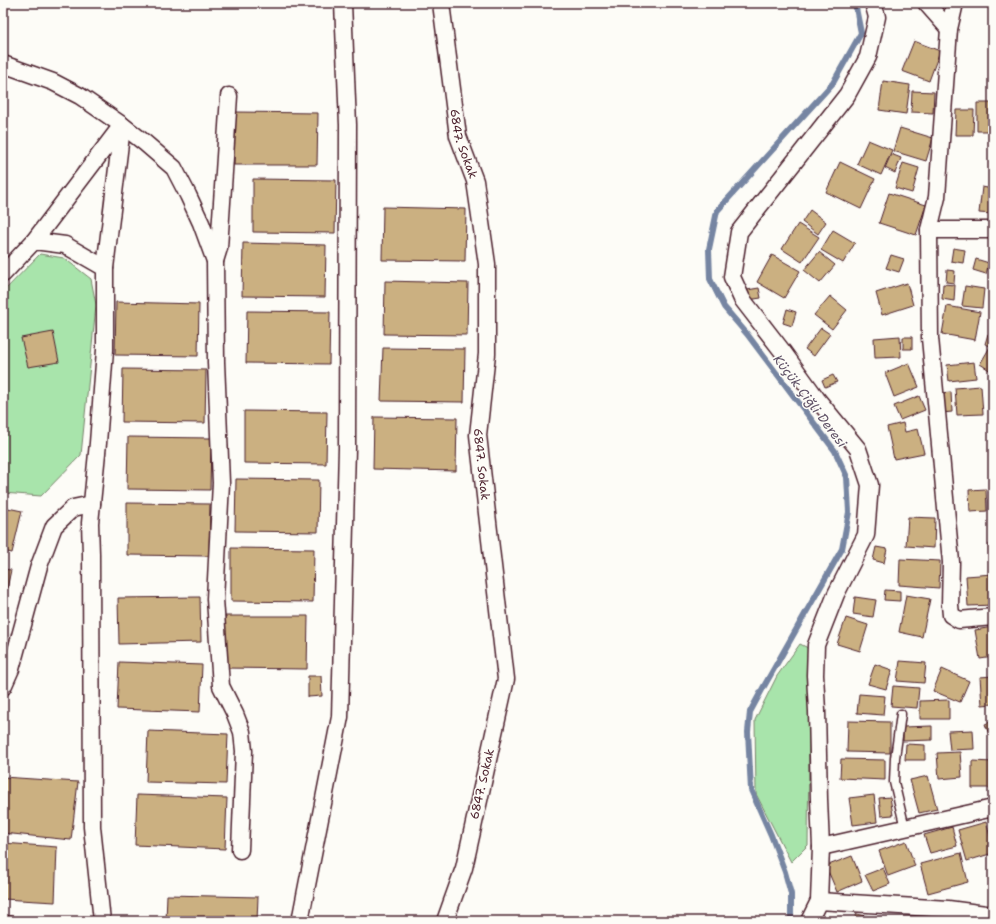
<svg xmlns="http://www.w3.org/2000/svg" width="996" height="924" font-family="'Shantell Sans',sans-serif">
	<style>
		.green { fill: #a8e4ab; stroke: #79826b }
		.lines { fill: none; stroke-linecap: round; stroke-linejoin: round }
		.stream { stroke: #7685a2; stroke-width: 6 }
		.building { fill: #cbb081; stroke: #4a1f2b }
		.service-casing { stroke: #4a1f2b; stroke-width: 11 }
		.minor-casing { stroke: #4a1f2b; stroke-width: 19 }
		.service { stroke: #fdfcf7; stroke-width: 8 }
		.minor { stroke: #fdfcf7; stroke-width: 16 }
		.labels { text-anchor: middle; dominant-baseline: central; stroke-width: 3; stroke-linejoin: round; paint-order: stroke }
		.street-label { font-size: 12px; fill: #4a1f2b; stroke: #fdfcf7 }
		.water-label { font-size: 13px; font-style: italic; fill: #605267; stroke: #fdfcf7 }
	</style>
	<rect width="100%" height="100%" fill="#fdfcf7"/>
	<filter id="ink" filterUnits="userSpaceOnUse"><feTurbulence type="fractalNoise" baseFrequency=".025" numOctaves="2"/><feDisplacementMap in="SourceGraphic" scale="8" xChannelSelector="R" yChannelSelector="G"/><feConvolveMatrix kernelMatrix="1 2 1 2 8 2 1 2 1" color-interpolation-filters="sRGB"/></filter>
	<g filter="url(#ink)">
		<path class="green" d="M 40,254 L 64,258 L 91,279 L 96,305 L 81,455 L 41,496 L 3,493 L 3,292 Z
			M 800,644 L 810,649 L 808,845 L 791,862 L 756,794 L 755,720 L 777,676 Z"/>
		<g class="lines">
			<path class="stream" d="M 791,921 L 791,894 L 785,872 L 771,835 L 751,790 L 748,732 L 750,712 L 763,688 L 842,549 L 849,512 L 847,477 L 835,451 L 747,334 L 724,307 L 710,279 L 709,249 L 717,211 L 833,83 L 861,33 L 855,3"/>
		</g>
		<path class="building" d="M 914,41 L 940,51 L 929,81 L 902,71 Z
			M 883,81 L 910,85 L 906,114 L 879,110 Z
			M 912,91 L 934,92 L 933,113 L 911,112 Z
			M 977,103 L 993,103 L 993,131 L 977,131 Z
			M 956,110 L 974,110 L 973,135 L 955,135 Z
			M 235,112 L 318,113 L 317,165 L 234,165 Z
			M 900,128 L 933,138 L 926,161 L 893,151 Z
			M 868,140 L 892,150 L 881,175 L 857,164 Z
			M 891,154 L 901,158 L 895,173 L 885,168 Z
			M 840,162 L 875,179 L 861,209 L 826,192 Z
			M 903,163 L 919,168 L 912,193 L 895,188 Z
			M 253,179 L 336,180 L 335,233 L 253,232 Z
			M 982,187 L 993,189 L 993,214 L 979,213 Z
			M 889,193 L 926,205 L 916,235 L 879,223 Z
			M 383,207 L 466,209 L 465,261 L 382,260 Z
			M 810,210 L 826,222 L 818,234 L 802,222 Z
			M 798,224 L 819,237 L 802,262 L 782,249 Z
			M 833,230 L 855,243 L 843,263 L 821,250 Z
			M 243,243 L 326,245 L 325,297 L 242,296 Z
			M 953,248 L 965,250 L 963,263 L 951,261 Z
			M 819,252 L 835,265 L 820,283 L 804,270 Z
			M 772,255 L 800,271 L 784,298 L 757,282 Z
			M 891,255 L 904,259 L 899,272 L 886,268 Z
			M 976,259 L 989,263 L 986,274 L 973,270 Z
			M 947,270 L 955,271 L 954,283 L 946,282 Z
			M 385,281 L 468,283 L 467,335 L 384,334 Z
			M 907,283 L 913,305 L 882,315 L 876,293 Z
			M 943,284 L 955,285 L 954,301 L 942,299 Z
			M 965,286 L 984,289 L 982,308 L 962,306 Z
			M 759,288 L 761,298 L 748,300 L 747,290 Z
			M 830,296 L 847,310 L 832,329 L 814,315 Z
			M 116,302 L 199,304 L 198,356 L 115,355 Z
			M 947,306 L 980,312 L 975,340 L 942,334 Z
			M 787,309 L 796,312 L 792,326 L 783,323 Z
			M 247,311 L 330,312 L 329,364 L 246,363 Z
			M 821,328 L 830,334 L 814,356 L 805,349 Z
			M 53,332 L 59,362 L 28,367 L 21,338 Z
			M 988,334 L 993,336 L 993,347 L 985,344 Z
			M 900,336 L 901,357 L 875,358 L 874,338 Z
			M 903,337 L 912,337 L 912,349 L 903,349 Z
			M 990,347 L 993,349 L 993,368 L 991,371 L 980,364 Z
			M 383,348 L 465,349 L 464,402 L 381,401 Z
			M 974,362 L 976,378 L 949,381 L 947,365 Z
			M 909,363 L 919,387 L 894,397 L 885,373 Z
			M 123,369 L 206,370 L 205,423 L 122,422 Z
			M 833,375 L 837,382 L 825,387 L 822,380 Z
			M 981,386 L 983,414 L 957,415 L 955,388 Z
			M 951,392 L 952,412 L 942,413 L 940,393 Z
			M 919,396 L 925,410 L 900,420 L 894,406 Z
			M 244,411 L 327,412 L 326,464 L 244,463 Z
			M 374,417 L 457,418 L 456,471 L 373,469 Z
			M 903,423 L 905,432 L 918,429 L 924,453 L 894,459 L 887,427 Z
			M 128,437 L 211,438 L 210,490 L 127,489 Z
			M 236,479 L 319,480 L 318,532 L 235,531 Z
			M 986,489 L 987,511 L 970,512 L 969,490 Z
			M 127,503 L 210,504 L 209,556 L 127,555 Z
			M 3,507 L 22,511 L 12,553 L 3,551 Z
			M 908,517 L 935,518 L 934,548 L 906,546 Z
			M 989,544 L 993,544 L 993,566 L 990,566 Z
			M 876,547 L 887,549 L 884,563 L 873,560 Z
			M 231,548 L 314,549 L 313,602 L 231,601 Z
			M 900,559 L 940,561 L 939,588 L 899,585 Z
			M 3,569 L 11,570 L 3,607 Z
			M 993,574 L 993,605 L 968,606 L 966,576 Z
			M 885,590 L 900,591 L 900,601 L 884,600 Z
			M 906,595 L 930,599 L 922,637 L 899,632 Z
			M 200,597 L 201,642 L 119,644 L 118,598 Z
			M 855,597 L 876,600 L 873,617 L 853,614 Z
			M 225,616 L 308,616 L 307,669 L 224,668 Z
			M 846,618 L 868,625 L 860,651 L 837,644 Z
			M 993,627 L 993,657 L 980,659 L 975,630 Z
			M 900,661 L 926,663 L 924,683 L 897,681 Z
			M 119,662 L 202,665 L 200,712 L 117,709 Z
			M 875,664 L 892,670 L 886,689 L 868,684 Z
			M 942,669 L 969,681 L 960,702 L 933,691 Z
			M 308,676 L 321,676 L 322,696 L 308,697 Z
			M 993,676 L 993,704 L 982,705 L 980,677 Z
			M 893,686 L 919,688 L 917,708 L 891,706 Z
			M 859,694 L 885,696 L 883,715 L 857,713 Z
			M 949,700 L 949,719 L 920,719 L 920,701 Z
			M 848,721 L 890,722 L 890,753 L 847,752 Z
			M 993,721 L 993,732 L 989,734 L 985,724 Z
			M 932,726 L 932,740 L 903,741 L 903,727 Z
			M 973,730 L 974,749 L 950,750 L 948,731 Z
			M 148,731 L 228,734 L 226,784 L 146,782 Z
			M 906,744 L 925,745 L 925,760 L 905,760 Z
			M 960,752 L 962,777 L 939,779 L 937,753 Z
			M 841,759 L 885,760 L 885,780 L 840,778 Z
			M 972,761 L 993,762 L 993,788 L 972,788 Z
			M 928,776 L 937,809 L 919,813 L 910,780 Z
			M 3,777 L 78,782 L 71,840 L 3,833 Z
			M 137,795 L 227,798 L 225,849 L 135,845 Z
			M 874,795 L 877,822 L 853,825 L 849,798 Z
			M 890,797 L 893,815 L 881,816 L 879,798 Z
			M 986,822 L 993,846 L 993,853 L 967,861 L 958,830 Z
			M 952,827 L 957,846 L 930,853 L 924,835 Z
			M 906,841 L 915,866 L 888,876 L 879,851 Z
			M 3,843 L 57,847 L 55,902 L 3,899 Z
			M 961,853 L 968,882 L 928,893 L 920,864 Z
			M 852,856 L 862,881 L 837,892 L 826,866 Z
			M 883,868 L 890,884 L 873,891 L 865,875 Z
			M 167,895 L 258,897 L 257,921 L 166,921 Z
			M 950,913 L 958,921 L 942,921 Z
			M 857,914 L 889,921 L 853,921 Z
			M 3,915 L 50,921 L 3,921 Z"/>
		<g class="lines">
			<g class="service-casing">
				<path id="service" d="M 901,714 L 895,758 L 894,782 L 905,828"/>
			</g>
			<g class="minor-casing">
				<g id="minor">
					<path id="s1" d="M 441,3 L 458,136 L 475,181 L 487,264 L 487,354 L 478,435 L 506,679 L 464,868 L 445,921"/>
					<path d="M 926,3 L 949,29"/>
					<path d="M 955,3 L 949,29 L 937,197 L 929,230 L 930,338 L 951,562 L 950,605 L 951,615 L 959,620 L 993,617"/>
					<path d="M 3,64 L 53,82 L 80,96 L 122,125 L 145,143 L 174,168 L 188,195 L 201,223 L 215,261 L 216,362 L 221,483 L 215,599 L 221,686 L 235,714 L 242,732 L 244,751 L 240,850"/>
					<path d="M 929,230 L 993,230"/>
					<path d="M 34,241 L 122,125"/>
					<path d="M 215,261 L 219,248 L 229,96"/>
					<path d="M 105,268 L 122,127"/>
					<path d="M 3,274 L 34,241 L 65,245 L 105,268 L 105,350 L 98,443 L 90,523 L 91,554 L 92,827 L 102,921"/>
					<path d="M 3,687 L 11,669 L 39,566 L 54,526 L 73,508 L 92,504"/>
					<path d="M 821,847 L 993,808"/>
					<path d="M 819,901 L 948,909 L 993,915"/>
					<path d="M 300,921 L 340,717 L 347,448 L 348,125 L 343,3"/>
					<path d="M 809,921 L 819,901 L 821,847 L 819,799 L 817,711 L 815,675 L 816,645 L 836,594 L 866,535 L 870,485 L 858,449 L 817,399 L 783,352 L 742,299 L 732,277 L 739,232 L 847,95 L 868,57 L 877,17 L 873,3"/>
				</g>
			</g>
			<use href="#service" class="service"/>
			<use href="#minor" class="minor"/>
		</g>
	</g>
	<g class="labels">
		<g class="street-label">
			<text stroke="none"><textPath href="#s1" startOffset="143">6847. Sokak</textPath></text>
			<text stroke="none"><textPath href="#s1" startOffset="467">6847. Sokak</textPath></text>
			<text transform="translate(482 784) rotate(-77)">6847. Sokak</text>
		</g>
		<g class="water-label">
			<text transform="translate(810 401) rotate(53)">Küçük Çiğli Deresi</text>
		</g>
	</g>
	<rect width="996" height="924" fill="none" stroke="#fdfcf7" stroke-width="16"/>
	<rect x="8" y="8" width="980" height="908" fill="none" stroke="#4a1f2b" stroke-width="1.5" filter="url(#ink)"/>
</svg>
